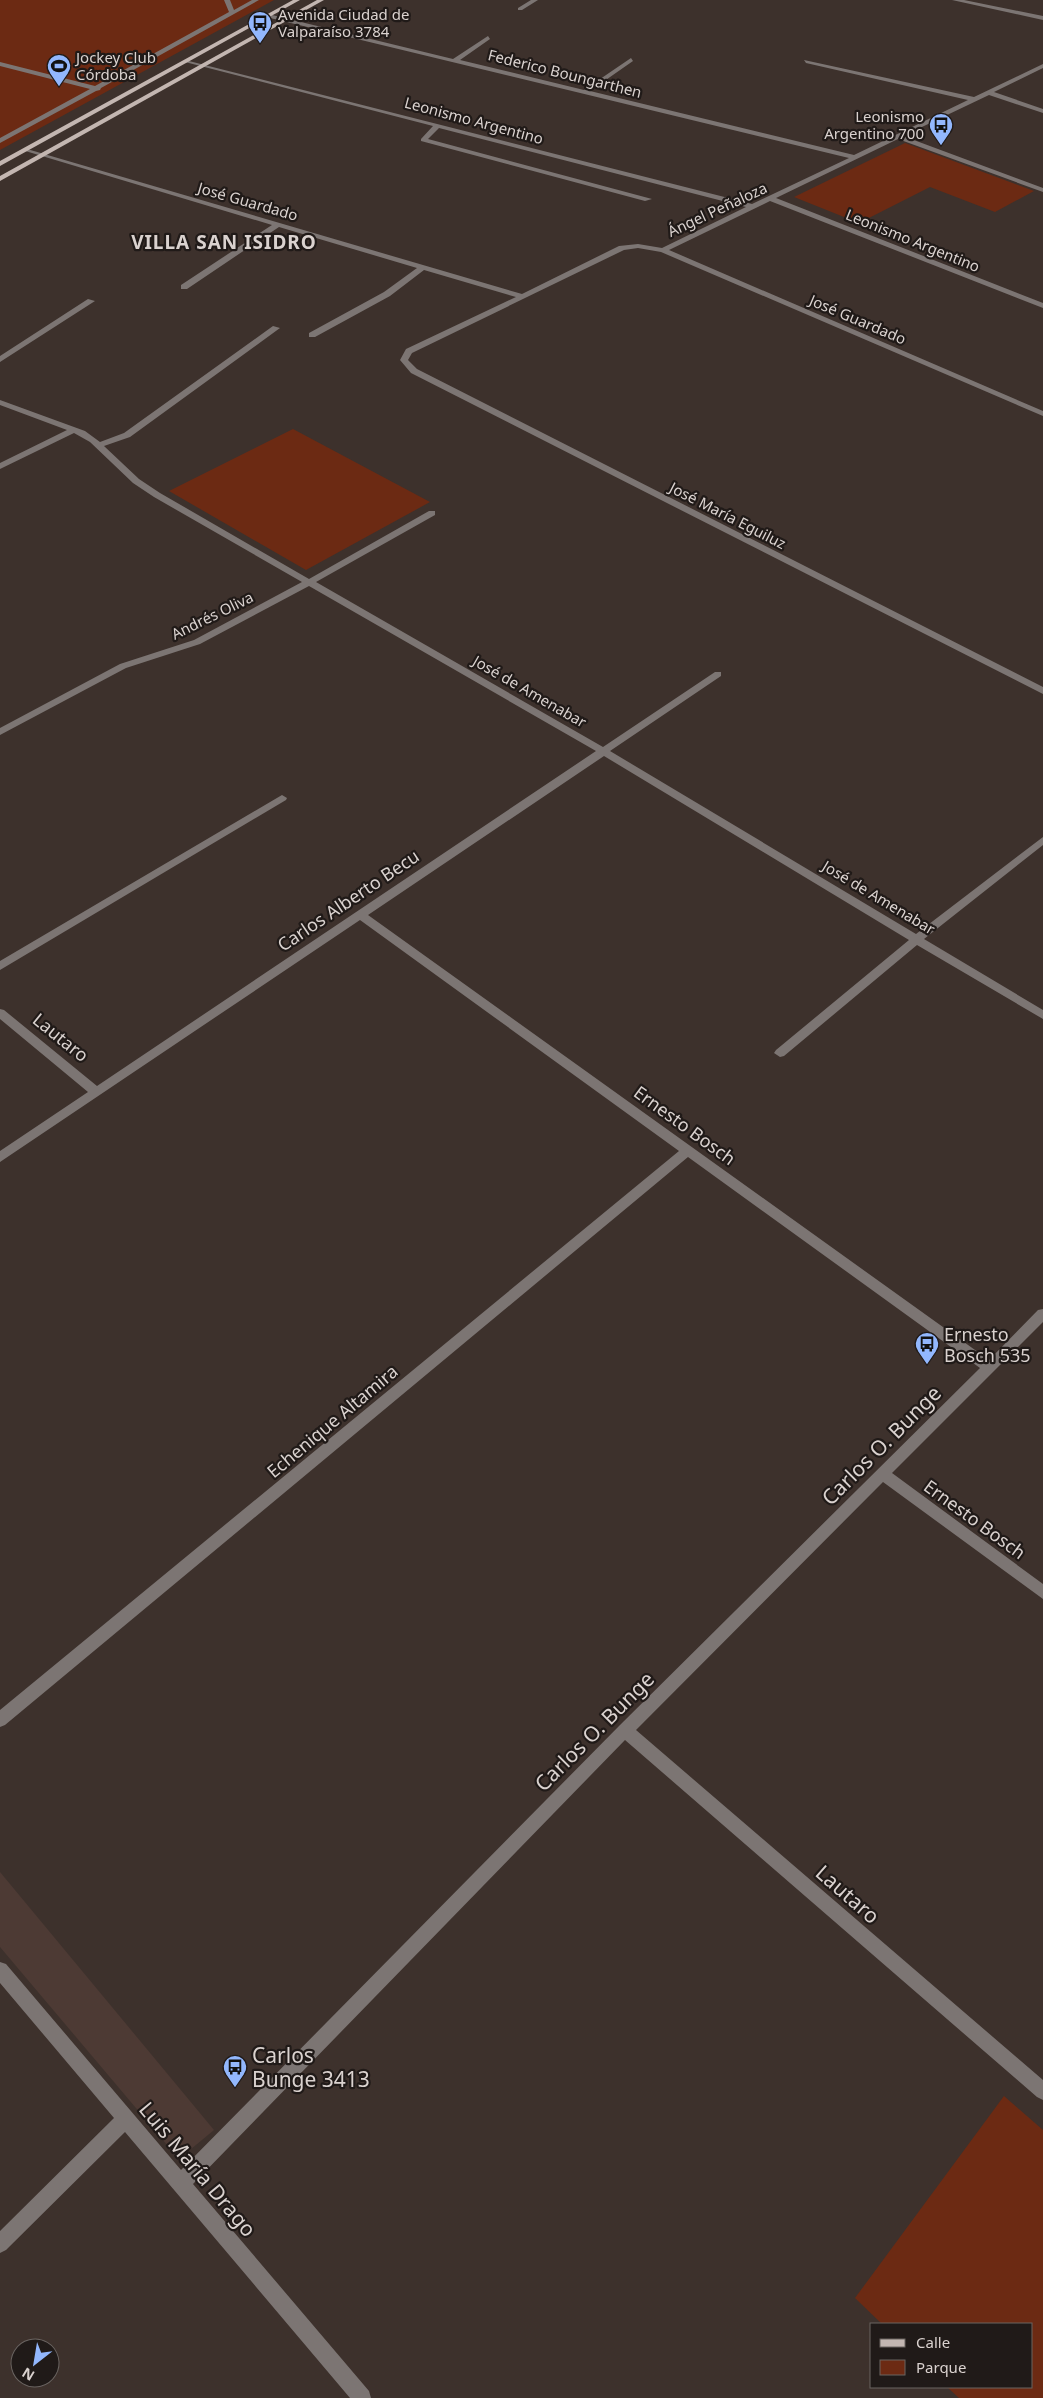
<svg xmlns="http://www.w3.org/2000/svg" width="1043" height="2398" font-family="'Noto Sans',sans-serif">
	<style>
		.built { fill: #4d3a34 }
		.green { fill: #6c2a13 }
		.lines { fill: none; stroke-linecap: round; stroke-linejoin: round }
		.minor { fill: #7c7573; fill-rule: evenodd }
		.major { fill: #c3b6b1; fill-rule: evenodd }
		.labels { text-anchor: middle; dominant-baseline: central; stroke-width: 4.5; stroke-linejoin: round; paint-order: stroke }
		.far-poi-label { font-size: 15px; fill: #dad2cf; stroke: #201a18; text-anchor: start }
		.far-street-label { font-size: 15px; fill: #dad2cf; stroke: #201a18 }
		.street-label { font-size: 18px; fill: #dad2cf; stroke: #201a18 }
		.poi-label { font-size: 18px; fill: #dad2cf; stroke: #201a18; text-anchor: start }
		.far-district-label { font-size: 19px; font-weight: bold; letter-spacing: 1px; fill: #dad2cf; stroke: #201a18 }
		.near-street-label { font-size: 21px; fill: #dad2cf; stroke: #201a18 }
		.near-poi-label { font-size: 21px; fill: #dad2cf; stroke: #201a18; text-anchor: start }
	</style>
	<rect width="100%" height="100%" fill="#3d312c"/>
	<path class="built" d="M 0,1872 L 214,2130 L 179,2159 L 0,1947 Z"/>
	<path class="green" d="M 0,0 L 274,0 L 0,150 Z
		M 905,143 L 1034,191 L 995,212 L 930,187 L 859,223 L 794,197 Z
		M 293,429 L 430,502 L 306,570 L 169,491 Z
		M 1004,2096 L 1043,2130 L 1043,2398 L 959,2398 L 947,2387 L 1032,2387 L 1032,2324 L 882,2324 L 855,2298 Z"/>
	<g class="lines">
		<path class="minor" d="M 224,0 L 230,0 L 234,10 L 252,0 L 259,0 L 101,88 L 100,90 L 96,91 L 0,143 L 0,138 L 90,89 L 0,66 L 0,62 L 95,86 L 229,12 Z
			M 531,0 L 538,0 L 522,10 L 518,10 L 518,8 Z
			M 952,0 L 964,0 L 1043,16 L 1043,20 Z
			M 268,14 L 453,59 L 488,36 L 490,39 L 460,60 L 584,90 L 631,58 L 633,61 L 590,91 L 854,155 L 968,100 L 806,63 L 804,60 L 974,97 L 1043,64 L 1043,68 L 994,92 L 1043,109 L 1043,113 L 989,95 L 903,136 L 1043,188 L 1043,192 L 898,139 L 776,198 L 1043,303 L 1043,308 L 770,201 L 669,250 L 1043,411 L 1043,416 L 661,252 L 638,248 L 624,250 L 412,353 L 408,360 L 417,369 L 1043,687 L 1043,694 L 411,373 L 400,360 L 406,349 L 516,297 L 424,270 L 390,296 L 315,337 L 309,337 L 309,333 L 384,292 L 417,268 L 279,227 L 187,289 L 181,289 L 181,285 L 272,225 L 22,150 L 27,149 L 522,294 L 619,246 L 638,244 L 662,248 L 746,207 L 439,128 L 428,139 L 652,199 L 645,201 L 421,141 L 421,139 L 433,126 L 185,62 L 185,60 L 752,204 L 849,158 L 266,17 Z
			M 88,299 L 95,301 L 0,362 L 0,356 Z
			M 273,326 L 280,328 L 130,437 L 104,446 L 139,479 L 160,493 L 309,579 L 429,511 L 435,511 L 435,515 L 316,582 L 603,747 L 715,672 L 721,672 L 721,676 L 610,751 L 916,934 L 1043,837 L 1043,845 L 924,939 L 1043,1010 L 1043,1019 L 917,945 L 784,1056 L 780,1057 L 774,1053 L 776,1050 L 909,940 L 604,756 L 368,915 L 989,1360 L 1038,1310 L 1043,1309 L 1043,1322 L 892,1473 L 1043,1584 L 1043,1599 L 883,1482 L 636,1730 L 1043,2080 L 1043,2100 L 1037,2097 L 625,1740 L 193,2184 L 369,2391 L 371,2398 L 350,2398 L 125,2132 L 6,2250 L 0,2253 L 0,2231 L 114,2118 L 0,1983 L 0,1962 L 6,1964 L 181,2170 L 620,1725 L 980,1368 L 688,1157 L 5,1725 L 0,1727 L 0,1710 L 679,1151 L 360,920 L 0,1162 L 0,1151 L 88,1092 L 0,1019 L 0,1009 L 4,1010 L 97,1086 L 596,751 L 309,586 L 200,644 L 126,668 L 0,735 L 0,728 L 120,664 L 194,640 L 302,582 L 154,497 L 133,483 L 90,442 L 74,433 L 0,469 L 0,463 L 67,430 L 0,405 L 0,400 L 85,431 L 100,442 L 124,433 Z
			M 282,795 L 287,798 L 286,800 L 0,970 L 0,961 Z"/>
		<path class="major" d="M 293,0 L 300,0 L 0,166 L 0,161 Z
			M 317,0 L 324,0 L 0,181 L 0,176 Z"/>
	</g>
	<defs>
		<g id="bus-pin" transform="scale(1.25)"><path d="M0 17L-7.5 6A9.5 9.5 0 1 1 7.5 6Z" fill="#92b7fd" stroke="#201a18"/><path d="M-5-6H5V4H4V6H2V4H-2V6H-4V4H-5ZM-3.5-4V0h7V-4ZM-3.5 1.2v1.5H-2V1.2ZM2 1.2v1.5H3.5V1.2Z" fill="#111"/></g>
		<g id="stadium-pin" transform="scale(1.25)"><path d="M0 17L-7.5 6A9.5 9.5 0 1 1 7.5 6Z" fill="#92b7fd" stroke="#201a18"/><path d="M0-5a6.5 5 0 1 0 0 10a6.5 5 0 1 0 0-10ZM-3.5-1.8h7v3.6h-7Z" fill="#111"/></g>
	</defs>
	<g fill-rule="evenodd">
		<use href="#bus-pin" x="260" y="23"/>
		<use href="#stadium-pin" x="59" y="66"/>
		<use href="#bus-pin" x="941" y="125"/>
		<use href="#bus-pin" x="927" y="1344"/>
		<use href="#bus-pin" x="235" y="2067"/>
	</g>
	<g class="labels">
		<g class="far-poi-label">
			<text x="278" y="14">Avenida Ciudad de<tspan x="278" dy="17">Valparaíso 3784</tspan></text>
			<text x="76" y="57">Jockey Club<tspan x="76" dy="17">Córdoba</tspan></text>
			<text x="924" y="116" text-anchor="end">Leonismo<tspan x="924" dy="17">Argentino 700</tspan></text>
		</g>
		<g class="far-street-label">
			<text transform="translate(565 73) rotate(14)">Federico Boungarthen</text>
			<text transform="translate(474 120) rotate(15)">Leonismo Argentino</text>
			<text transform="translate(248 201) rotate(16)">José Guardado</text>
			<text transform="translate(717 209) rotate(-25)">Ángel Peñaloza</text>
			<text transform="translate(913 240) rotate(22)">Leonismo Argentino</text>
			<text transform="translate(858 319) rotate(23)">José Guardado</text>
			<text transform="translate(728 515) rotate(27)">José María Eguiluz</text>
			<text transform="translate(212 615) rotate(-26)">Andrés Oliva</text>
			<text transform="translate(530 691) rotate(30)">José de Amenabar</text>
			<text transform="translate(879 897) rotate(31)">José de Amenabar</text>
		</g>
		<g class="street-label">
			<text transform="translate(348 900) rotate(-34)">Carlos Alberto Becu</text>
			<text transform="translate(61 1037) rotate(39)">Lautaro</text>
			<text transform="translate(685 1125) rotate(36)">Ernesto Bosch</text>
			<text transform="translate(332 1421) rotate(-40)">Echenique Altamira</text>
			<text transform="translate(975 1519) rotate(36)">Ernesto Bosch</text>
		</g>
		<g class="poi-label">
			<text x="944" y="1334">Ernesto<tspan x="944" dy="21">Bosch 535</tspan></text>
		</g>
		<g class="far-district-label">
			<text x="224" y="242">VILLA SAN ISIDRO</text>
		</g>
		<g class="near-street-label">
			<text transform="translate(881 1445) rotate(-45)">Carlos O. Bunge</text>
			<text transform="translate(594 1731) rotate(-45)">Carlos O. Bunge</text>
			<text transform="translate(848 1894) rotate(41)">Lautaro</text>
			<text transform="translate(198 2169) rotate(50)">Luis María Drago</text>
		</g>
		<g class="near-poi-label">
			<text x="252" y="2055">Carlos<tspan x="252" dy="24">Bunge 3413</tspan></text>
		</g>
	</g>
	<rect x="870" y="2323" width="162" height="65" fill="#201a18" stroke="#6a6461"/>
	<rect x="880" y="2339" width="25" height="8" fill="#c3b6b1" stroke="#6a6461"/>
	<text x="916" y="2348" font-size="15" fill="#dad2cf">Calle</text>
	<rect x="880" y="2360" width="25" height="15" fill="#6c2a13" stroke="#6a6461"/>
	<text x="916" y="2373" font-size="15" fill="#dad2cf">Parque</text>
	<g transform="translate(35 2363) rotate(211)"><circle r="24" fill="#201a18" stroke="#6a6461"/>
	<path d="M0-4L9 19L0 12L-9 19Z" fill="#92b7fd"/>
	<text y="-8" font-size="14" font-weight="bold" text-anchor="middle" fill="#dad2cf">N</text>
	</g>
</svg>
